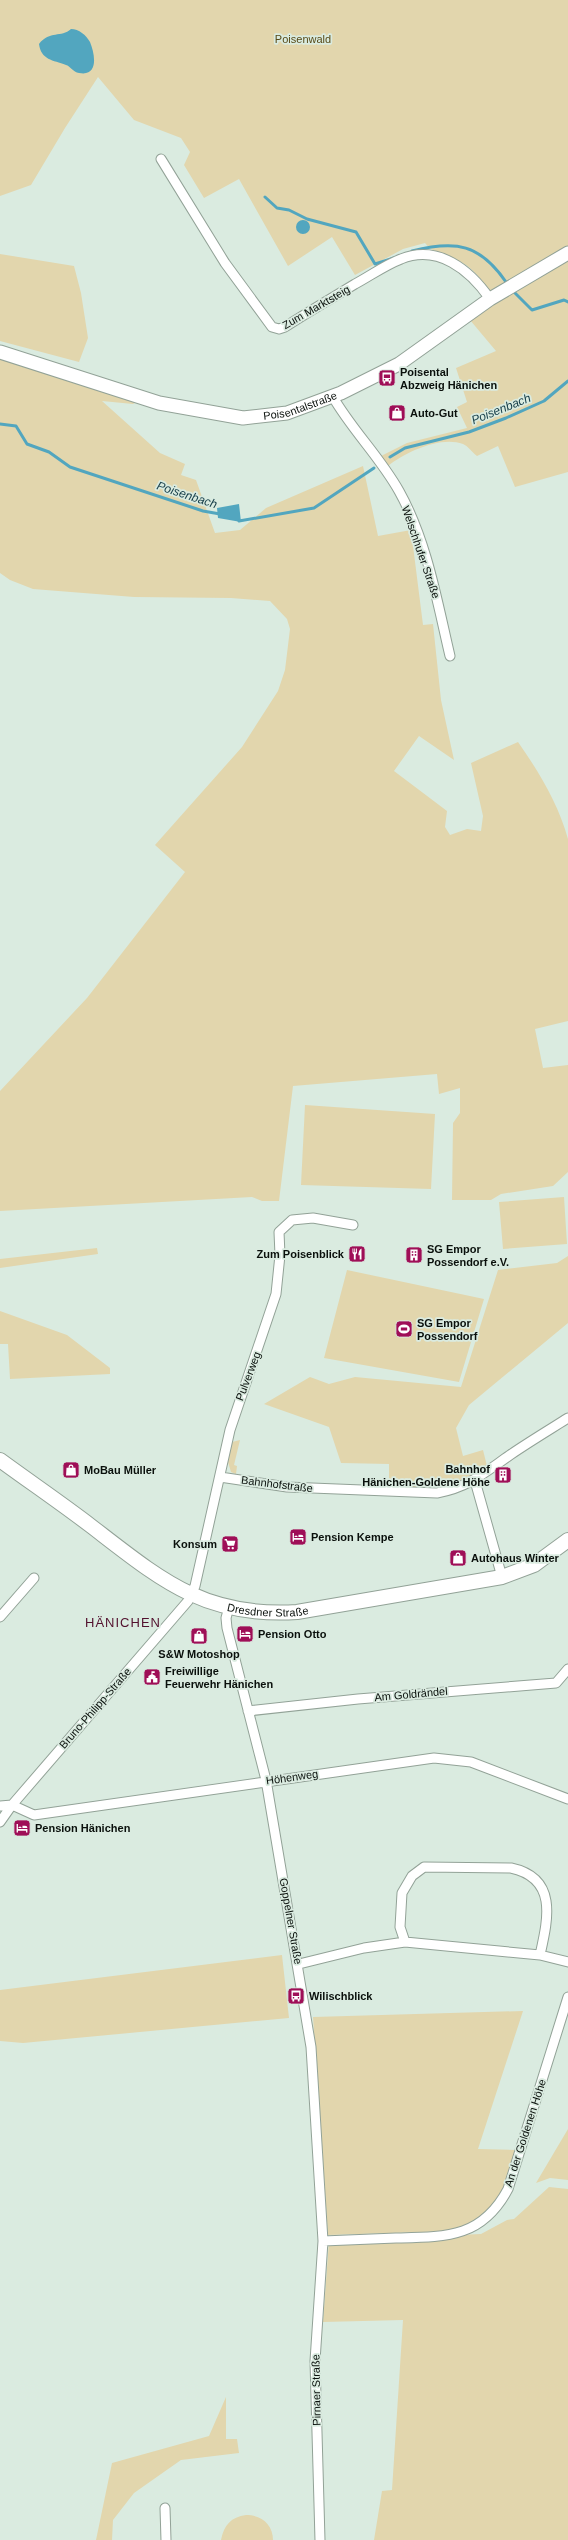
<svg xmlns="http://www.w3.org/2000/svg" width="568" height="2540" font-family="Helvetica,sans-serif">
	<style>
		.green { fill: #e2d6ad }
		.water { fill: #52a6bf }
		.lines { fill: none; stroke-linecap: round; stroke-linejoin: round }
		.stream { stroke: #52a6bf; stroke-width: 3 }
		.minor-casing { stroke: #92a297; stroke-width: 11 }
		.secondary-casing { stroke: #92a297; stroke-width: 15 }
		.primary-casing { stroke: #92a297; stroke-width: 16 }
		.minor { stroke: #fff; stroke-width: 9 }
		.secondary { stroke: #fff; stroke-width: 13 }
		.primary { stroke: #fff; stroke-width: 14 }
		.labels { text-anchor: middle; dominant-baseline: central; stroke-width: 3.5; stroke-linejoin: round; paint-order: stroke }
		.park-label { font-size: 11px; fill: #584a17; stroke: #daebe0 }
		.street-label { font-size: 11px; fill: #0a100c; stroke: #daebe0 }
		.poi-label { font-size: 11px; font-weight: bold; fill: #0a100c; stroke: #daebe0; text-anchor: start }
		.water-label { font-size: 12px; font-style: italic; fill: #163d48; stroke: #daebe0 }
		.quarter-label { font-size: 13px; letter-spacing: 1px; fill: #52102d; stroke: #daebe0 }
	</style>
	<rect width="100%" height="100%" fill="#daebe0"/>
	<path class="green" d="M 0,0 L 568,0 L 568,249 L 491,293 C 484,283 476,272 466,265 C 453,256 434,255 425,243 L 403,249 L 355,275 L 332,237 L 288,266 L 239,179 L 204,198 L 184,165 L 190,152 L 181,138 L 134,120 L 98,77 L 65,128 L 31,185 L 0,196 Z
		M 0,254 L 74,266 L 81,293 L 88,338 L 79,362 L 0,341 Z
		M 568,259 L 568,472 L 515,487 L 498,446 L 477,456 C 473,453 468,446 463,444 C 440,436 406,452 388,466 L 381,456 L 407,443 L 467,428 L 457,407 L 467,402 L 456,368 L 496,351 L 470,320 L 516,288 Z
		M 0,357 L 137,402 L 133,404 L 102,401 L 160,453 L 185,464 L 181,475 L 196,480 L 215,533 L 240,530 L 266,508 L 363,466 L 378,536 L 411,530 L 423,625 L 433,624 L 441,700 L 454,760 L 419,736 L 394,771 L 447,811 L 445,827 L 450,835 L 467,829 L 481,831 L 483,816 L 471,763 L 518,742 C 539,772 558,803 568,839 L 568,1021 L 535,1029 L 543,1068 L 568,1065 L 568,1172 L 553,1186 L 501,1194 L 491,1200 L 452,1200 L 453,1123 L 460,1113 L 460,1088 L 439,1094 L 437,1074 L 293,1086 L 279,1201 L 262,1201 L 252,1197 L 0,1211 L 0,1091 L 87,998 L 185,872 L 155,845 L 242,747 L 278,691 L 285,670 L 290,629 L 287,619 L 270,601 L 231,598 L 134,597 L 33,589 L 10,580 L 0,573 Z
		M 305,1105 L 435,1114 L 431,1189 L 301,1185 Z
		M 564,1197 L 567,1244 L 503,1249 L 499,1202 Z
		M 97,1248 L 98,1254 L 0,1268 L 0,1259 Z
		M 568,1256 L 568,1323 L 469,1405 L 456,1428 L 463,1456 L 483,1450 L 487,1466 C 449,1491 432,1488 389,1487 L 389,1464 L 341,1463 L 329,1427 L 264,1404 L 310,1377 L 329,1384 L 355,1377 L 461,1387 L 498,1270 L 557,1263 Z
		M 347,1270 L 484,1299 L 459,1382 L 324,1358 Z
		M 0,1311 L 67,1335 L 110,1368 L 110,1374 L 10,1379 L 8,1344 L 0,1344 Z
		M 240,1440 L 234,1465 L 237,1466 L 236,1474 L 231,1472 L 228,1462 L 232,1442 Z
		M 282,1955 L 289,2018 L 23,2043 L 0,2041 L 0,1990 Z
		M 523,2011 L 478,2149 L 515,2150 L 504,2187 L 495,2205 L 484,2216 L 454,2231 L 328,2235 L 313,2017 Z
		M 568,2129 L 568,2180 L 550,2178 L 536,2183 Z
		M 549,2187 L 568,2189 L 568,2540 L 374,2540 L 382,2491 L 392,2490 L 403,2320 L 323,2322 L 329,2241 L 481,2234 L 507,2220 L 514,2219 Z
		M 226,2397 L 226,2439 L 237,2439 L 239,2453 L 181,2460 L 134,2493 L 113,2520 L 112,2540 L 96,2540 L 112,2463 L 209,2436 Z
		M 246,2515 C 261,2515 273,2524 273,2540 L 221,2540 C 224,2525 231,2517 246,2515 Z"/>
	<path class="water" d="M 71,29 C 79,29 86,35 90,42 C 95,54 99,77 79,73 C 73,72 70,66 66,65 C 53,60 41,60 39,44 C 50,30 61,38 71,29 Z
		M296 227a7 7 0 1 1 14 0a7 7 0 1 1-14 0Z
		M 239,504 L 241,522 L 218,518 L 217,508 Z"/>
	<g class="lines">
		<path class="stream" d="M 265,197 L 277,208 L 289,210 L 307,219 L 356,232 L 375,264 L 394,258
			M 412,251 C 456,240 480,244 506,282
			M 515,293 L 532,310 L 564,300 L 568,302
			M 0,424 L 16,426 L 27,444 L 49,452 L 70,467 L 203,511 L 220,514
			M 390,457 L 405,448 L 469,432 L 506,418 L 544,401 L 568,381
			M 239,521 L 314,508 L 374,468"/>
		<g class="minor-casing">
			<path id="minor" d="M 161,159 L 225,263 L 272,327 L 279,329 L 285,327 C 308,312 332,298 355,284 C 370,276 385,265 401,259 C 438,244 470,270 490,299
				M 333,397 C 352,430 380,457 399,491 C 427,541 437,601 450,656
				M 220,1477 L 287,1487 L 437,1493 C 469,1487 484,1473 510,1455 C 529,1442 549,1430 568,1418
				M 475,1481 L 502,1577
				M 229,1607 L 226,1618 L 227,1628 L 266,1780 L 311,2047 L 323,2241 L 315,2361 L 320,2540
				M 0,1617 L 34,1578
				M 248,1711 L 358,1699 L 556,1683 L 568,1669
				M 0,1806 L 12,1805 L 34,1815 L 434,1758 L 471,1762 L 568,1799
				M 0,1822 L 12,1805 L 188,1601 L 195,1586 L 230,1430 L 276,1294 L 280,1255 L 279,1232 L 292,1220 L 313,1218 L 353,1225
				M 405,1942 L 400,1927 L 402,1893 L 412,1876 L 424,1867 L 511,1868 C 558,1878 548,1919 540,1955
				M 299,1964 L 364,1948 L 405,1942 L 540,1955 L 568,1962
				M 323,2241 C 348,2240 372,2239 396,2238 C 446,2237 482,2238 508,2189 L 568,1997
				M 165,2508 L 166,2540"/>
		</g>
		<g class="secondary-casing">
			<g id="secondary">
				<path id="s1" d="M 0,352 L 159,403 L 243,418 L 287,413 L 341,393 L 399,364 L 490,299 L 568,253"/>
			</g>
		</g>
		<g class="primary-casing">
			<g id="primary">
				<path id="s2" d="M 0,1460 C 30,1482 61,1503 91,1526 C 160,1579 204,1618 297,1612 L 502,1577 L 534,1565 L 568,1540"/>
			</g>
		</g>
		<use href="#minor" class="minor"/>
		<use href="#secondary" class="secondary"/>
		<use href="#primary" class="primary"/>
	</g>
	<defs>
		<g id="bus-square" transform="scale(0.9)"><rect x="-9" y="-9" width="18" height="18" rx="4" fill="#9f0e57" stroke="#daebe0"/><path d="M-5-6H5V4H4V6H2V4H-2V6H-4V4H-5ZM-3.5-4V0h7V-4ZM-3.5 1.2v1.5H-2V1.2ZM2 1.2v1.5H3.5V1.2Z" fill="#fff"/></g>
		<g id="shop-square" transform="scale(0.9)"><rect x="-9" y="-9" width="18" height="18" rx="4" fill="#9f0e57" stroke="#daebe0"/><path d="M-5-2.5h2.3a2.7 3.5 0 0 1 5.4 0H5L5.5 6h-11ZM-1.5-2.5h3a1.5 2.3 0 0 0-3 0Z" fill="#fff"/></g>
		<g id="restaurant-square" transform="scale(0.9)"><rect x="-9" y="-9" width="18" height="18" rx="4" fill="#9f0e57" stroke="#daebe0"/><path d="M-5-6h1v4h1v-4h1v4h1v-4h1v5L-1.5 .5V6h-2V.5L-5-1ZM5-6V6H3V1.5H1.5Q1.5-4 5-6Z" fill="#fff"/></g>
		<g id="building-square" transform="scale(0.9)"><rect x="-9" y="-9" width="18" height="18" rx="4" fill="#9f0e57" stroke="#daebe0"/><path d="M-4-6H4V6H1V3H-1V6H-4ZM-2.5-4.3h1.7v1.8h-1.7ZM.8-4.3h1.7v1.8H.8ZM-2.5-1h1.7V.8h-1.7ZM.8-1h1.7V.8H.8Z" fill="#fff"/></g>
		<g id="stadium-square" transform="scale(0.9)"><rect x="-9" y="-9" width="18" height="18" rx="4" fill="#9f0e57" stroke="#daebe0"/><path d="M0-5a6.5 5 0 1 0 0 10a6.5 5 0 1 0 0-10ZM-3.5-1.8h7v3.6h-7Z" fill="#fff"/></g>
		<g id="hotel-square" transform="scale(0.9)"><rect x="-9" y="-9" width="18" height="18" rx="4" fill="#9f0e57" stroke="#daebe0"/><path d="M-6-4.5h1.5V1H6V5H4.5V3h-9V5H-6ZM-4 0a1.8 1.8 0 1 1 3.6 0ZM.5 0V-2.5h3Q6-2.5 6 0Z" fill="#fff"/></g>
		<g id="supermarket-square" transform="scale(0.9)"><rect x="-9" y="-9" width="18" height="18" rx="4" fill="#9f0e57" stroke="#daebe0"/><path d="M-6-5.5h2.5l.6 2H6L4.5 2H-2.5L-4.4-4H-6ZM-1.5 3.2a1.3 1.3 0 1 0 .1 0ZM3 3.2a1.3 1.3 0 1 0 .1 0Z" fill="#fff"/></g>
		<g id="civic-square" transform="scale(0.9)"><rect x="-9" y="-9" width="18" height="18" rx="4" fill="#9f0e57" stroke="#daebe0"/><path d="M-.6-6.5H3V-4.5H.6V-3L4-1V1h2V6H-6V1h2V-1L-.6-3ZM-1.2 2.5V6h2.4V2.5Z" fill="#fff"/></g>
	</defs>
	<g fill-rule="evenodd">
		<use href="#bus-square" x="387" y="378"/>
		<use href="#shop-square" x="397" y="413"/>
		<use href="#restaurant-square" x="357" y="1254"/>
		<use href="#building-square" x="414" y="1255"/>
		<use href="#stadium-square" x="404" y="1329"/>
		<use href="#shop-square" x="71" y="1470"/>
		<use href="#building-square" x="503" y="1475"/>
		<use href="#hotel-square" x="298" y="1537"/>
		<use href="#supermarket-square" x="230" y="1544"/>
		<use href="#shop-square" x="458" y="1558"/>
		<use href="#hotel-square" x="245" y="1634"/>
		<use href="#shop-square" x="199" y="1636"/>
		<use href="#civic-square" x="152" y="1677"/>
		<use href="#hotel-square" x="22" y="1828"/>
		<use href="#bus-square" x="296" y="1996"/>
	</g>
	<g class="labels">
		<g class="park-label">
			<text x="303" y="39">Poisenwald</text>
		</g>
		<g class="street-label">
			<text transform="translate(316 307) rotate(-30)">Zum Marktsteig</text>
			<text stroke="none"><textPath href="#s1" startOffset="311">Poisentalstraße</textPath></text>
			<text transform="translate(421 552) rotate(71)">Welschhufer Straße</text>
			<text transform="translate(248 1376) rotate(-69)">Pulverweg</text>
			<text transform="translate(277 1484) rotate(7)">Bahnhofstraße</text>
			<text stroke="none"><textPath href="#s2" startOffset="313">Dresdner Straße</textPath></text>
			<text transform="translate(411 1694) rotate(-5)">Am Goldrändel</text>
			<text transform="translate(95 1708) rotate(-49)">Bruno-Philipp-Straße</text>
			<text transform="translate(292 1777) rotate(-8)">Höhenweg</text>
			<text transform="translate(291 1921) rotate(80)">Goppelner Straße</text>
			<text transform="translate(525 2133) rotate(-72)">An der Goldenen Höhe</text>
			<text transform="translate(316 2390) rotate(-91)">Pirnaer Straße</text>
		</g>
		<g class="poi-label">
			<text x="400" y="372">Poisental<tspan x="400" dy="13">Abzweig Hänichen</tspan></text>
			<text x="410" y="413">Auto-Gut</text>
			<text x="427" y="1249">SG Empor<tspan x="427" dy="13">Possendorf e.V.</tspan></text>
			<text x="344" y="1254" text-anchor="end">Zum Poisenblick</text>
			<text x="417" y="1323">SG Empor<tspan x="417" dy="13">Possendorf</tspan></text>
			<text x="490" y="1469" text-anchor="end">Bahnhof<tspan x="490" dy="13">Hänichen-Goldene Höhe</tspan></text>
			<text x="84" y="1470">MoBau Müller</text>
			<text x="311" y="1537">Pension Kempe</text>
			<text x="217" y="1544" text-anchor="end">Konsum</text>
			<text x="471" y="1558">Autohaus Winter</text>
			<text x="258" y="1634">Pension Otto</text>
			<text x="199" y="1654" text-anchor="middle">S&amp;W Motoshop</text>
			<text x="165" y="1671">Freiwillige<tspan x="165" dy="13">Feuerwehr Hänichen</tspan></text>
			<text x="35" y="1828">Pension Hänichen</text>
			<text x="309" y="1996">Wilischblick</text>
		</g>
		<g class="water-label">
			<text transform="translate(501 409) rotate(-22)">Poisenbach</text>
			<text transform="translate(187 495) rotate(18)">Poisenbach</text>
		</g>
		<g class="quarter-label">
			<text x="123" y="1622">HÄNICHEN</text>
		</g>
	</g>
</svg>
